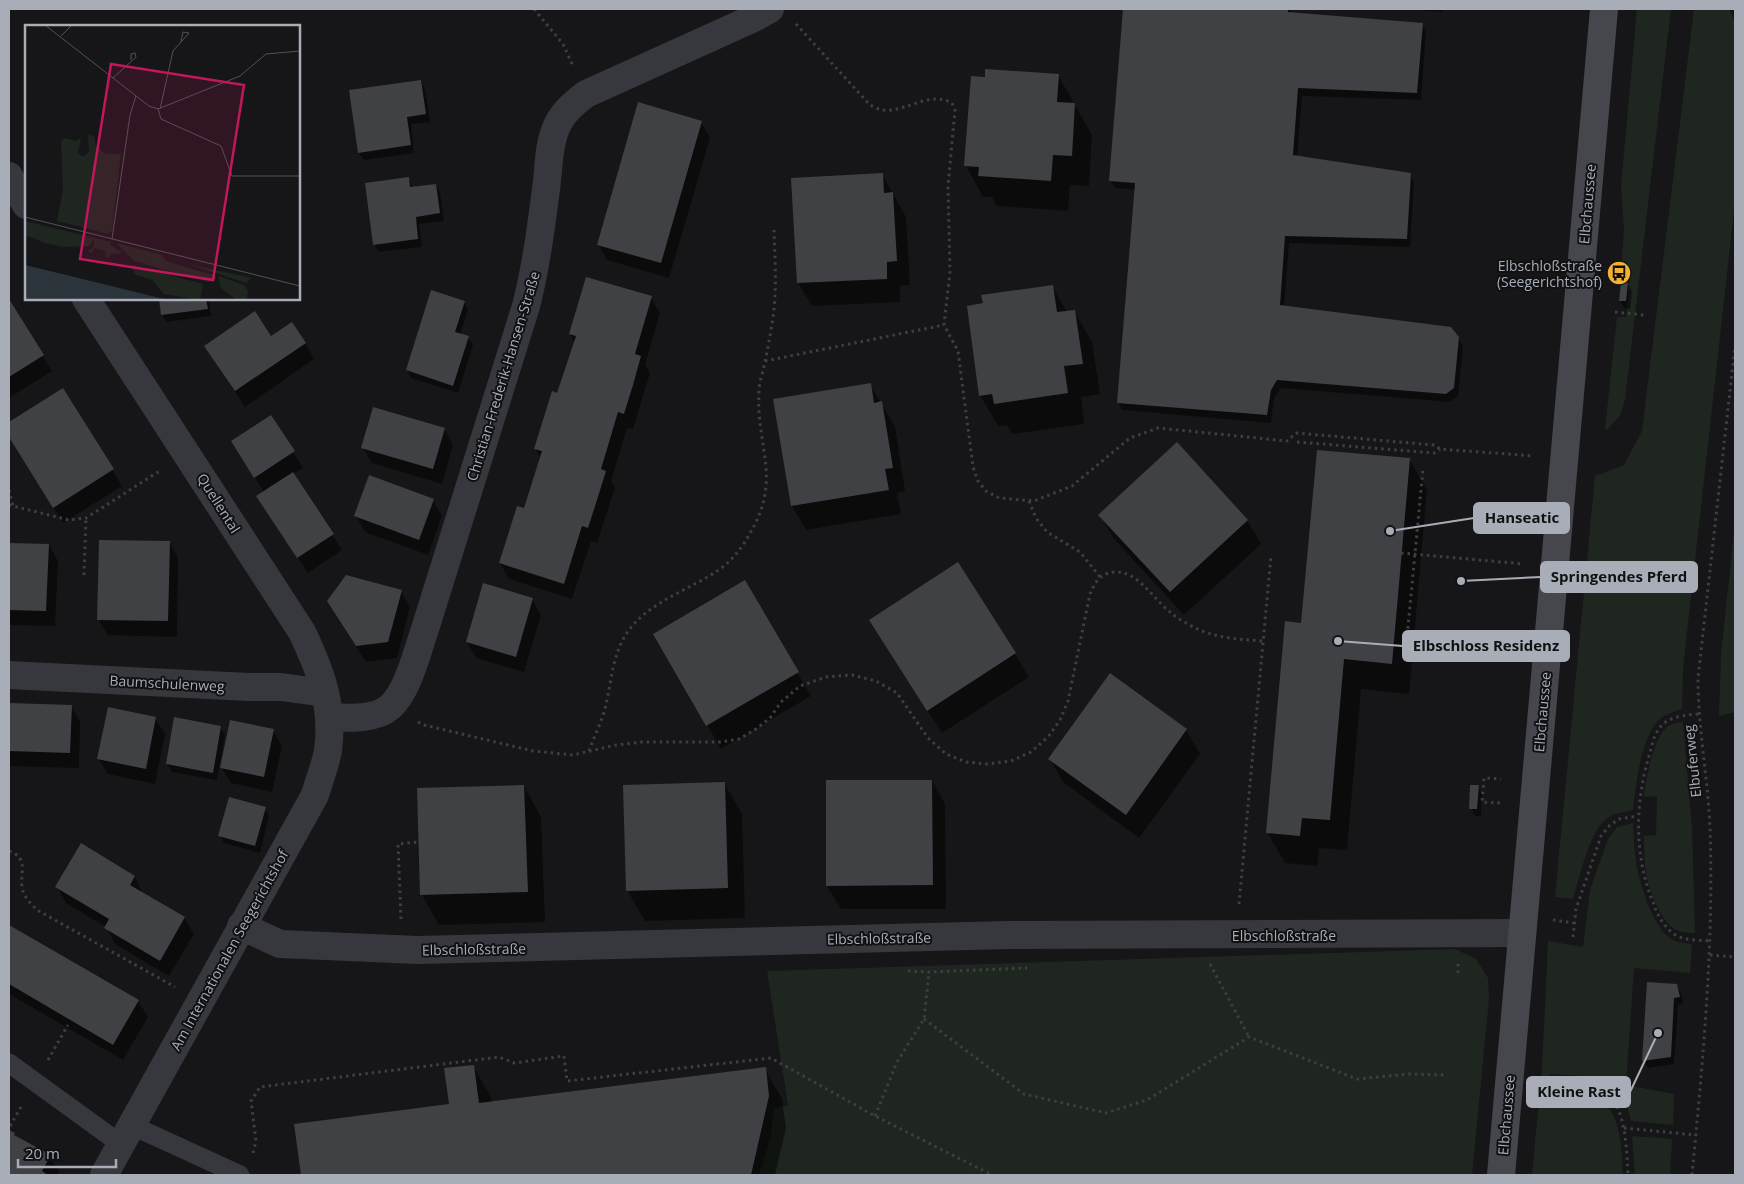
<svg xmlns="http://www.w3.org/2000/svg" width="1744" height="1184" font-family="'Open Sans',sans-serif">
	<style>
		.green { fill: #1e261f }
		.shadow { fill: #0007 }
		.building { fill: #404145 }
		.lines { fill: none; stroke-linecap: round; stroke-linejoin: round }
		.path { stroke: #3d3f44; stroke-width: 3; stroke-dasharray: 2.5 4; stroke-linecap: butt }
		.service { stroke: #37383d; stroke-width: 19 }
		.minor { stroke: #37383d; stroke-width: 28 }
		.secondary { stroke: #45474d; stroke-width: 28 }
		.labels { text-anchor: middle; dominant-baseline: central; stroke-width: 4; stroke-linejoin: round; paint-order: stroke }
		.street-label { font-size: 14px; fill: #a8adb8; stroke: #111113 }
		.poi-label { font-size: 14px; fill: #a8adb8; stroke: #111113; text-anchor: end }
		.inset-road { fill: none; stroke: #505258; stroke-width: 1 }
		.view { fill: #c2185b; fill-opacity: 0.15; stroke: #c2185b; stroke-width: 2.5 }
		.inset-edge { fill: none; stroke: #a8adb8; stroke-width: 2.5 }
		.leader { fill: none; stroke: #a8adb8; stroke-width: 2 }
		.callout-dot { fill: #a8adb8; stroke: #111113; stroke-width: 2 }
		.callout { fill: #a8adb8; stroke: #a8adb8; stroke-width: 2 }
		.callout-label { font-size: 15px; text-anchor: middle; font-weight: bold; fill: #111 }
	</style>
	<rect width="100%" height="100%" fill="#161618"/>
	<path class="green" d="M 1637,9 L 1671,9 L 1625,400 L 1620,415 L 1608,429 L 1605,429 L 1617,317 L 1626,317 L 1630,272 L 1621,271 L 1624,230 L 1621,186 Z
		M 1694,9 L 1729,9 L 1735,22 L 1735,202 L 1683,668 L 1682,709 C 1676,711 1669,713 1664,716 C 1641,730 1636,786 1633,810 C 1623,812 1614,813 1606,819 C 1590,831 1579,879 1573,899 L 1555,897 L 1595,476 L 1624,465 L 1642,431 Z
		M 1735,523 L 1735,712 L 1719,716 L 1721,654 Z
		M 1683,722 L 1692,828 L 1695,933 C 1688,933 1682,933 1676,930 C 1659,921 1646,882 1645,864 C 1644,855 1644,845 1644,836 L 1656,835 L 1657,796 L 1644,797 C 1646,780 1653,740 1665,729 C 1670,724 1676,723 1683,722 Z
		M 1633,823 C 1634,836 1634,849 1636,862 C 1639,881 1653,928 1670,938 C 1677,943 1684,943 1692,944 L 1690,973 L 1634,968 L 1626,1085 L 1674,1094 L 1673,1125 L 1631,1121 C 1622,1072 1591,1077 1550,1074 L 1548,1092 C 1562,1094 1578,1094 1591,1097 C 1623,1106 1621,1149 1623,1175 L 1532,1175 L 1542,1069 L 1548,941 L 1583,947 L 1590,890 L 1608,839 L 1617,827 Z
		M 1455,949 L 1476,959 L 1488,978 L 1489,999 L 1472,1175 L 759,1175 L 771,1136 L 774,1109 L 788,1105 L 767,971 Z
		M 1632,1136 L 1672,1139 L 1670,1175 L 1635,1175 Z"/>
	<path class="shadow" d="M 1124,9 L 1213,9 L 1248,12 L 1248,9 L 1290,9 L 1291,13 L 1422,24 L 1426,32 L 1421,100 L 1302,96 L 1297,157 L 1410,174 L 1414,182 L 1410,247 L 1289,243 L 1284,307 L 1458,337 L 1463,346 L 1458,396 L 1450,402 L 1281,388 L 1274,398 L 1271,423 L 1122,410 L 1118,402 L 1136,190 L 1115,188 L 1110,180 Z
		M 1406,9 L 1442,9 L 1442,12 Z
		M 215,24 L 216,26 L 200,26 Z
		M 1058,75 L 1092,135 L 1089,186 L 1070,185 L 1068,211 L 997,206 L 992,197 L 983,197 L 966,166 L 972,77 Z
		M 421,81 L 425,89 L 430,122 L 411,124 L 414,153 L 364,160 L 359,153 Z
		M 701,122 L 710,138 L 669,278 L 607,260 L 598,244 Z
		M 882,174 L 906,217 L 910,285 L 900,285 L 900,302 L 812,306 L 798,283 Z
		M 408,179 L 413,188 L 436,185 L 440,193 L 444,221 L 419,224 L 422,247 L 379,252 L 374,244 Z
		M 1627,284 L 1632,291 L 1630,309 L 1624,308 L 1620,301 Z
		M 1052,286 L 1067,312 L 1074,311 L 1092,342 L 1100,394 L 1081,397 L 1084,424 L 1012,434 L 1007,425 L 998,426 L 980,395 L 984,304 Z
		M 651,298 L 660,313 L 645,365 L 650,373 L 633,429 L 627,428 L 611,481 L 615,488 L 597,543 L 591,541 L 572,599 L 509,579 L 500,563 L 518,507 L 524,509 L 541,458 L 535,449 L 558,395 L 575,343 L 570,334 Z
		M 160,299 L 209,299 L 211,316 L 167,322 L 162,315 Z
		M 9,301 L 52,371 L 9,398 Z
		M 464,302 L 468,309 L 460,335 L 468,338 L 473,345 L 458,393 L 411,378 L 407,370 Z
		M 271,337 L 305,343 L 314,359 L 245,407 L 206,347 Z
		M 870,385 L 895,426 L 905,491 L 897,493 L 901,514 L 806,530 L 792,506 L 774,400 Z
		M 63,389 L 122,486 L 63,523 L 9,436 L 9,423 Z
		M 271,416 L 303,468 L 293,474 L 342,550 L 308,573 L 267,512 L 264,492 L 242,457 Z
		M 444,429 L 453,445 L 442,484 L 372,463 L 363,448 Z
		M 1409,459 L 1427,490 L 1409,694 L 1361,689 L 1347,850 L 1319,848 L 1317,866 L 1285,863 L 1267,832 L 1303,624 Z
		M 433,500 L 442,516 L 428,555 L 365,532 L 356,516 Z
		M 1100,516 L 1247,520 L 1261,544 L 1184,615 L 1114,539 Z
		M 169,542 L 178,558 L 177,637 L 108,635 L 98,620 Z
		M 9,544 L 49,545 L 58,561 L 55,626 L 9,625 Z
		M 744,582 L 811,696 L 721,749 L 655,634 Z
		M 401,591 L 410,607 L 397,658 L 366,662 L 328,602 Z
		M 532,599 L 541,615 L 524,672 L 476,658 L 467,642 Z
		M 870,621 L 1015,654 L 1029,677 L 942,733 Z
		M 9,704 L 71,706 L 80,722 L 79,768 L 9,766 Z
		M 155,718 L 165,734 L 155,784 L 108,774 L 98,759 Z
		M 220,727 L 225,735 L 217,780 L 172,772 L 167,764 Z
		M 273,730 L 282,746 L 272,792 L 231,783 L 221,767 Z
		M 1186,730 L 1200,754 L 1139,838 L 1063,782 L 1050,759 Z
		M 932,781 L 945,804 L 946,909 L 841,909 L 827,886 Z
		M 724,783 L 742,814 L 745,918 L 645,921 L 627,890 Z
		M 524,786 L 541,817 L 545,922 L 439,925 L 422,895 Z
		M 1478,787 L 1482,794 L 1481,816 L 1475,816 L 1471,808 Z
		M 265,808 L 269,816 L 260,853 L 224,843 L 220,836 Z
		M 81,845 L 135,877 L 143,894 L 184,918 L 194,934 L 169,976 L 115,944 L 106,927 L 66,903 L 57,887 Z
		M 9,927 L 138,1001 L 148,1017 L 123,1060 L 9,994 Z
		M 1676,985 L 1681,993 L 1683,1004 L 1678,1005 L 1674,1064 L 1648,1068 L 1644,1061 Z
		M 473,1066 L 491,1097 L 492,1103 L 765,1069 L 782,1099 L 786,1128 L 775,1175 L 302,1175 L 295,1125 L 450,1105 Z
		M 9,1132 L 50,1156 L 59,1172 L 57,1175 L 9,1175 Z"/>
	<path class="building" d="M 1123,9 L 1228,9 L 1247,10 L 1247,9 L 1288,9 L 1288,12 L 1423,23 L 1417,93 L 1298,88 L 1293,155 L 1411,173 L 1407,239 L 1285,236 L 1280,305 L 1451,327 L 1459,337 L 1454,388 L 1446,394 L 1277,380 L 1271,390 L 1267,415 L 1117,403 L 1135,183 L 1109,181 Z
		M 985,69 L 1059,74 L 1057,102 L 1075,103 L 1072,156 L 1053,155 L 1051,181 L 978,176 L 979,167 L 964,166 L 971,76 L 985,77 Z
		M 421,80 L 426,114 L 407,117 L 411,145 L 358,153 L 349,90 Z
		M 638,102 L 702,121 L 661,263 L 597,245 Z
		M 883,173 L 884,193 L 893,192 L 897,261 L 887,262 L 887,279 L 797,283 L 791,178 Z
		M 409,177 L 410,187 L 436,184 L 440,213 L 416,217 L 418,239 L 373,245 L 365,183 Z
		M 586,277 L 652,296 L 635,354 L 641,356 L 633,385 L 624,414 L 618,412 L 601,469 L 606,471 L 597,500 L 588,528 L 582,526 L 564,584 L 499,563 L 517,506 L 524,508 L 542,451 L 534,449 L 552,391 L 557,393 L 576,336 L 569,334 Z
		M 1621,282 L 1628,283 L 1626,301 L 1619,301 Z
		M 1053,285 L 1057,312 L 1075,310 L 1083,364 L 1064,366 L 1068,393 L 994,404 L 992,394 L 979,396 L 967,306 L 983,303 L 981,295 Z
		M 431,290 L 465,301 L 455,332 L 469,336 L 453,386 L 406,370 Z
		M 9,299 L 44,355 L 9,377 Z
		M 159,299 L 206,299 L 208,309 L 161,315 Z
		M 255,311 L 271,336 L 292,322 L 306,343 L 235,391 L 204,346 Z
		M 871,383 L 874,403 L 882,401 L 893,468 L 885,469 L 889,490 L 791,506 L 773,399 Z
		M 63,388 L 114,469 L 53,508 L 9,437 L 9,422 Z
		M 373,407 L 445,428 L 433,469 L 361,448 Z
		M 271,415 L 295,451 L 254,478 L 231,441 Z
		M 1177,442 L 1248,520 L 1170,592 L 1098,515 Z
		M 1317,450 L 1410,458 L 1392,664 L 1344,659 L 1330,820 L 1302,818 L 1300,836 L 1266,833 L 1285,621 L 1301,623 Z
		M 293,472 L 334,534 L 297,558 L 256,496 Z
		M 369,475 L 434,499 L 419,540 L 354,516 Z
		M 99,540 L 170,541 L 168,621 L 97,620 Z
		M 9,543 L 49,544 L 46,611 L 9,610 Z
		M 958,562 L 1016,653 L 927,711 L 869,620 Z
		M 346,575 L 402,590 L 388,642 L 356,646 L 327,601 Z
		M 745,580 L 799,672 L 706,726 L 653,634 Z
		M 483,583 L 533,598 L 516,657 L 466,642 Z
		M 1110,673 L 1187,729 L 1126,815 L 1048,759 Z
		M 9,703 L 72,705 L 70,753 L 9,751 Z
		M 108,707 L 156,717 L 146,769 L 97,759 Z
		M 174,717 L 221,726 L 213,773 L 166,764 Z
		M 230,720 L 274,729 L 264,777 L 220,768 Z
		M 826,780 L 932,780 L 933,885 L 826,886 Z
		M 725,782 L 728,888 L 626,891 L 623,785 Z
		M 524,785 L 528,892 L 420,895 L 417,788 Z
		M 1470,785 L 1479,785 L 1477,809 L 1469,809 Z
		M 229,797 L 266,807 L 255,846 L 218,836 Z
		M 81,843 L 135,876 L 130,885 L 185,917 L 160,961 L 104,928 L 109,919 L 55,887 Z
		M 9,925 L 139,1000 L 113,1045 L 9,984 Z
		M 1647,982 L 1677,984 L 1680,997 L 1674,998 L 1671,1057 L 1642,1061 Z
		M 474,1065 L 479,1103 L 766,1067 L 769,1096 L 751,1175 L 301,1175 L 294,1124 L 449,1104 L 444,1068 Z
		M 9,1130 L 15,1133 L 14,1135 L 51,1155 L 42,1171 L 48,1175 L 9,1175 Z"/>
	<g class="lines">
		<path class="path" d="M 534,9 L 563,44 L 573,66
			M 796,24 L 870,105 C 874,107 878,109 882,110 C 906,113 929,90 952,103 L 955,110 L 948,186 L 950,272 L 944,325 L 958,351 L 973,467 L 978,481 L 986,491 L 999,498 L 1034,501 L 1072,486 L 1130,438 L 1158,428 L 1287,441 L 1296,433 L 1434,445 L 1440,449 L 1534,456
			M 1615,312 L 1644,315
			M 765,361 L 944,325
			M 1297,442 L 1434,453 L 1440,449
			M 9,490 L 13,506
			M 1029,501 L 1036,518 L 1047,532 L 1080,552 L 1100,577
			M 9,505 L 69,520 L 86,518 L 161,470
			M 1401,553 L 1524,564
			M 84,575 L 86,518
			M 1406,648 L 1423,469
			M 1698,714 C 1687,715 1671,716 1662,725 C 1654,733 1652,745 1649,756 C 1635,803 1634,856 1653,902 C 1657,914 1663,926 1674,934 C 1684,941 1699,940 1711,941
			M 418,722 L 424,725 L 533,751 L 573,755 L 616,745 L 642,742 L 720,742 L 739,739 L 756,729 L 770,718 L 781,702 L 800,686 L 826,677 L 852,675 L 876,681 L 897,693 L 928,738 L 946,754 L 966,762 L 987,764 L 1011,761 L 1031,752 L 1048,737 L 1060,720 L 1068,701 L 1090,594 C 1094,585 1097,578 1106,574 C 1133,563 1151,597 1169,611 C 1174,616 1181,620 1188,624 C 1211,638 1236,639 1262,641
			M 589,751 C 594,737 601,723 605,709 C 611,685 612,657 625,636 C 644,604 687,591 717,571 C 731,562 741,549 749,535 C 783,479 756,448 759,392 C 759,382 763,372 765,362 C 768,347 771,332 773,317 C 777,289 775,259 774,230
			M 1500,803 L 1482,802 L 1484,778 L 1501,779
			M 9,851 C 29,858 20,872 22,888 C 24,897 31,904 37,910 L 175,987
			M 1239,904 L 1271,556
			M 401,919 L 398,844 L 419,842
			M 1553,920 L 1574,923
			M 1573,937 L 1576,909 L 1601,836 L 1610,825 L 1619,819 L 1638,816
			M 1710,955 L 1735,957
			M 1210,964 L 1249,1037
			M 1458,964 L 1458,975
			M 908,971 L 929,972 L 1027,968
			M 924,1019 L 1024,1094 L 1106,1113 L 1147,1100 L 1249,1037 L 1357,1079 L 1410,1074 L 1446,1075
			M 48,1060 L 68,1025
			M 1553,1084 C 1568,1086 1594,1086 1607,1094 C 1626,1106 1627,1155 1628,1175
			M 875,1116 L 897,1062 L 924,1019 L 929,972
			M 10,1126 L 22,1105
			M 1624,1128 L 1696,1135
			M 253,1153 L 256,1141 L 251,1101 L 260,1087 L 499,1057 L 514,1063 L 564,1056 L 567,1081 L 771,1058 L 875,1116 L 992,1175
			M 1692,1175 C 1703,1060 1714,944 1710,828 C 1708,778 1698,729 1698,678 L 1735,346"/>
		<path class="service" d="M 9,1063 L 122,1145
			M 133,1126 L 240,1175"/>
		<path class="minor" d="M 9,176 L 26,205
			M 86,299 L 302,632 C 321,672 334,706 328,751 C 325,766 319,781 315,795 L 104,1175
			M 9,675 L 249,687 L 281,687 L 325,693
			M 330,717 C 348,718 375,720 390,707 C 408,691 417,652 425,629 L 526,306 C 536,267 541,228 546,189 C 549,169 548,146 556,128 C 562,113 573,104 586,94 L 754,18 L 770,9
			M 241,926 L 280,944 L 417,950 L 1008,935 L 1522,933"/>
		<path class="secondary" d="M 1501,1175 L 1604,9"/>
	</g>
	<defs>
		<g id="bus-disc" transform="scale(1.25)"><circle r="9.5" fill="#f2b134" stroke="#111113"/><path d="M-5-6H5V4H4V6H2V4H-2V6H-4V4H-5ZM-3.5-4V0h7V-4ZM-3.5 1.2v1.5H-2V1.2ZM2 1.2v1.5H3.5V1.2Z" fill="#111"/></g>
	</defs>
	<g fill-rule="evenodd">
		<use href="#bus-disc" x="1619" y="273"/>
	</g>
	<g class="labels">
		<g class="street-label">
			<text transform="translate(1587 204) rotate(-85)">Elbchaussee</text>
			<text transform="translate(503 376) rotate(-73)">Christian-Frederik-Hansen-Straße</text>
			<text transform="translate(219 503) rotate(58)">Quellental</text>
			<text transform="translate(167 683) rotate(3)">Baumschulenweg</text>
			<text transform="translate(1542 712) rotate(-85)">Elbchaussee</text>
			<text transform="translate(1692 761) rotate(-96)">Elbuferweg</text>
			<text x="1284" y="935">Elbschloßstraße</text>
			<text transform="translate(879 938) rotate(-1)">Elbschloßstraße</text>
			<text transform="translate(474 949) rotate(-1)">Elbschloßstraße</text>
			<text transform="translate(229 950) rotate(-61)">Am Internationalen Seegerichtshof</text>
			<text transform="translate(1506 1115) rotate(-85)">Elbchaussee</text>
		</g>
		<g class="poi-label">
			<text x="1602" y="265">Elbschloßstraße<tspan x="1602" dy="16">(Seegerichtshof)</tspan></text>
		</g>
	</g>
	<g transform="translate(25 25)">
		<rect width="275" height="275" fill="#161618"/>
		<path d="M 63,110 L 69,111 L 71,121 L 81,129 L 96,129 L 87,206 L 83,209 L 32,196 L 38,164 L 36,117 L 39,113 L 51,116 L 56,113 L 53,128 L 58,132 L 64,127 ZM 0,196 L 86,217 L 85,220 L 98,228 L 86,229 L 83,233 L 80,232 L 81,226 L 69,223 L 67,228 L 63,227 L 69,221 L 69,214 L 64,221 L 37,222 L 20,218 L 0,210 ZM 91,218 L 137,230 L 141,236 L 191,251 L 191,254 L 183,257 L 109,236 ZM 142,232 L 159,238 L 227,253 L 221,258 ZM 108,240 L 178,259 L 175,275 L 139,269 L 127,255 L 109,249 ZM 193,251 L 219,260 L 223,266 L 222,275 L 212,275 L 196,263 Z" fill="#1e261f"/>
		<path d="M 0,240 L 78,259 L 143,275 L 0,275 Z" fill="#2c353c"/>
		<path class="inset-road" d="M 20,0 L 124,81 L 133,84 L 215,51 L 241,29 L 275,26M 36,11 L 47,0M 88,53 L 111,32 L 110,28 L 106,29 L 106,35M 133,84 L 136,94 L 196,121 L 207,151 L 275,151M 135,84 L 148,26 L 164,8 L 158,7 L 156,16M 0,192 L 275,261M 87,214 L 105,90 L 111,71"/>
		<path class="view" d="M 86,39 L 219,60 L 188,255 L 55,234 Z"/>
		<rect width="275" height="275" class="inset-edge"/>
	</g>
	<path class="leader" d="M1390 531L1474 518M1461 581L1541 577M1338 641L1403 646M1658 1033L1630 1092"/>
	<g class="callout-dot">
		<circle cx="1390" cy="531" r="5"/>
		<circle cx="1461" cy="581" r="5"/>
		<circle cx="1338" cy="641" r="5"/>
		<circle cx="1658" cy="1033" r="5"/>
	</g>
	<g class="callout">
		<rect x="1474" y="503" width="95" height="30" rx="5"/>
		<rect x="1541" y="562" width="156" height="30" rx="5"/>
		<rect x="1403" y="631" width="166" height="30" rx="5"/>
		<rect x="1527" y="1077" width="103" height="30" rx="5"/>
	</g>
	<g class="callout-label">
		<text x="1522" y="523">Hanseatic</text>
		<text x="1619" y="582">Springendes Pferd</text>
		<text x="1486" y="651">Elbschloss Residenz</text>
		<text x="1579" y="1097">Kleine Rast</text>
	</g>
	<rect width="1744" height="1184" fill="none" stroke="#a8adb8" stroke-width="20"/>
	<path d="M18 1159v8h98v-8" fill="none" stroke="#a8adb8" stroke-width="2.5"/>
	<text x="25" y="1159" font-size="15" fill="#a8adb8" stroke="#111113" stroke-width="4" paint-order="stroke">20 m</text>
</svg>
